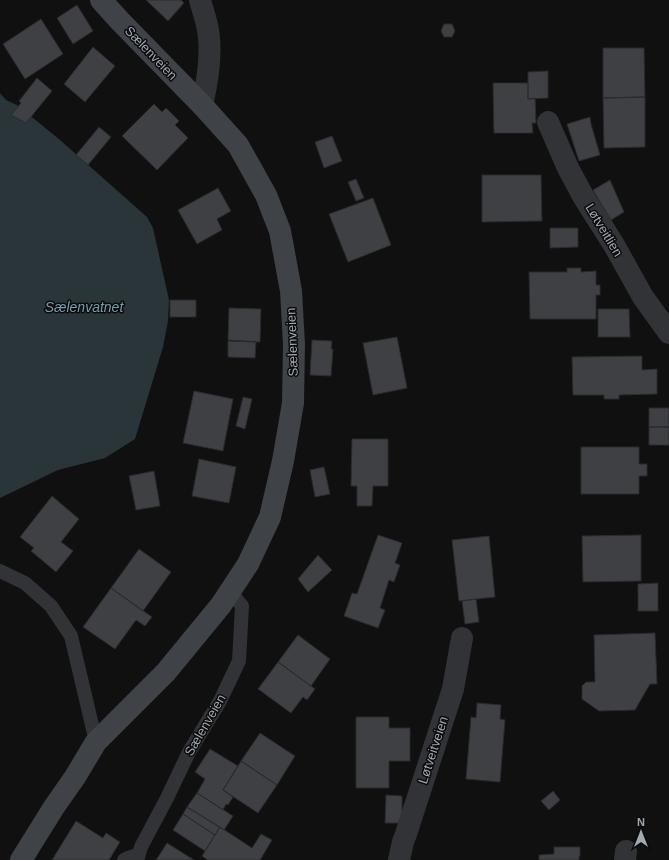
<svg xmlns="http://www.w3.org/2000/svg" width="669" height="860" font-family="Helvetica,sans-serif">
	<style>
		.water { fill: #293539 }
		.building { fill: #3f4044; stroke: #2a2a2d }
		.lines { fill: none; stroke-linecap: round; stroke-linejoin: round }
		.lane { stroke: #313336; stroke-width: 14 }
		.street { stroke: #313336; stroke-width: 22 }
		.secondary { stroke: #3f4246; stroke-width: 22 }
		.labels { text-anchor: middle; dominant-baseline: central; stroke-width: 3; stroke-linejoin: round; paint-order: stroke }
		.street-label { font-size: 13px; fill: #a1a9b2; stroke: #0b0b0c }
		.water-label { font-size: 14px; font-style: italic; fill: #779eae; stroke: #0b0b0c }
	</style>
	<rect width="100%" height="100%" fill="#101011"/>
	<path class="water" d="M 0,93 L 6,100 L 17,105 L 60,140 L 147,217 L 153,228 L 169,300 L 168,321 L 163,347 L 135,439 L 105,458 L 58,470 L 0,498 Z"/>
	<path class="building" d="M 146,0 L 181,0 L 184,3 L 168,21 Z
		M 77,5 L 93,31 L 73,44 L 57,18 Z
		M 41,19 L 63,54 L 25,79 L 3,44 Z
		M 444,24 L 452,24 L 455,31 L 452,37 L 444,37 L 441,31 Z
		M 93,47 L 115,66 L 85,102 L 64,84 Z
		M 603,48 L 644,48 L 645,97 L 603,98 Z
		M 548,71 L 548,98 L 528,99 L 528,72 Z
		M 37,78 L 52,91 L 26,123 L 11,115 L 21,103 L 19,101 Z
		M 493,83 L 528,83 L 528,99 L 535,98 L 536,123 L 532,123 L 533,133 L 494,133 Z
		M 645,97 L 645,147 L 604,148 L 603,98 Z
		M 154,104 L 162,112 L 166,108 L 179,121 L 175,125 L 188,138 L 157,170 L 122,136 Z
		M 590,117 L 591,124 L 600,155 L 579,161 L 567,124 Z
		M 99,127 L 111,137 L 88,165 L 76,155 Z
		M 332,136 L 342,161 L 324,168 L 315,142 Z
		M 482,175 L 541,175 L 542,221 L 482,222 Z
		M 356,179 L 364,198 L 356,201 L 348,182 Z
		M 610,180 L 624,212 L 611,220 L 593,190 Z
		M 218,188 L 231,211 L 217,219 L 222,230 L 197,244 L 178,210 Z
		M 373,198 L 391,245 L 348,262 L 329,214 Z
		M 550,228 L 578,228 L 578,247 L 550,248 Z
		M 567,268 L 581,268 L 581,272 L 596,271 L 596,285 L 600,285 L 600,295 L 596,295 L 596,319 L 530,319 L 529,272 L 567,272 Z
		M 170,300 L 196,300 L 196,317 L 170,317 Z
		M 229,308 L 261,309 L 260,342 L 228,340 Z
		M 598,309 L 629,309 L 630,337 L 598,337 Z
		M 397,337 L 407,388 L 373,395 L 363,343 Z
		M 312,340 L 332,341 L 331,349 L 333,349 L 331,376 L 310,375 Z
		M 228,341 L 256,342 L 255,358 L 228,357 Z
		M 642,356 L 642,370 L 657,369 L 657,394 L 619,395 L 619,399 L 604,399 L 604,395 L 573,395 L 572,357 Z
		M 194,391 L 233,399 L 223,451 L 183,443 Z
		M 243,397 L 252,399 L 245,429 L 236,426 Z
		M 649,408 L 669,408 L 669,427 L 649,427 Z
		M 649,427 L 669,427 L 669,445 L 649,445 Z
		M 352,439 L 388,439 L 388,486 L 373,486 L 372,506 L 357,506 L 357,486 L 351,486 Z
		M 581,447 L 639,447 L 639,464 L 647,464 L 647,476 L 639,476 L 639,494 L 581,494 Z
		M 199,459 L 236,467 L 229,503 L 192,496 Z
		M 324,467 L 330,494 L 315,497 L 310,470 Z
		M 154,471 L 160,506 L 136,510 L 129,476 Z
		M 52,496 L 79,519 L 61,542 L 73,551 L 56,572 L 31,551 L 34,548 L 20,537 Z
		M 378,535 L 402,543 L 395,563 L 400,565 L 394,582 L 389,580 L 380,608 L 385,610 L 378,628 L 344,616 L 352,593 L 357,594 Z
		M 641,535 L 641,581 L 583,582 L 582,536 Z
		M 489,536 L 495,597 L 459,601 L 452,540 Z
		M 139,549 L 171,572 L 143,611 L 111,588 Z
		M 318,555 L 332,570 L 308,592 L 298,579 Z
		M 658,583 L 658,611 L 638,611 L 638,584 Z
		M 111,588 L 152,617 L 145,626 L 136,620 L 115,649 L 83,627 Z
		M 476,599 L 479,622 L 465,624 L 462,601 Z
		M 655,633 L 657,684 L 650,684 L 635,710 L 599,711 L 582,699 L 582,686 L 586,682 L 595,682 L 594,635 Z
		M 298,635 L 330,659 L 311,686 L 278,662 Z
		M 278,662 L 315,689 L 307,700 L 303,697 L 291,713 L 258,689 Z
		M 477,703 L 501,705 L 500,719 L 505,720 L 500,782 L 466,779 L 471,717 L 476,718 Z
		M 356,717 L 389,717 L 389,728 L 410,728 L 410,761 L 389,761 L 389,788 L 356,788 Z
		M 260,733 L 295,756 L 277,785 L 241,761 Z
		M 210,749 L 238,766 L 223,790 L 233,797 L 228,805 L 226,804 L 223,810 L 197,793 L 205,779 L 195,772 Z
		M 241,761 L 277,785 L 258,813 L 223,790 Z
		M 553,791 L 560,800 L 549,810 L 541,801 Z
		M 197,793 L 233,816 L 224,830 L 187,807 Z
		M 386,795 L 402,796 L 402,823 L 385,823 Z
		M 187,807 L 220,827 L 215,835 L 183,814 Z
		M 183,814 L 215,835 L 205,851 L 173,830 Z
		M 76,821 L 103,838 L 106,833 L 120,842 L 109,860 L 52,860 Z
		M 220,827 L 252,848 L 261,834 L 272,840 L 260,860 L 208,860 L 202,856 Z
		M 167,843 L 194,860 L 156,860 Z
		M 554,847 L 580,847 L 580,856 L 579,856 L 579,860 L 539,860 L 539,855 L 554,854 Z"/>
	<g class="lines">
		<path class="lane" d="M 0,571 L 25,583 L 51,606 L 71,636 L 96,742
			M 124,860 L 128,858 L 138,855
			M 137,860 L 141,847 L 167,798 L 189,752 L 220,701 L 239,661 L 242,606 L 230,591"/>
		<path class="street" d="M 200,0 C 202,7 204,14 206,21 C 213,46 208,80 202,105
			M 548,122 L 568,168 L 583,196 L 614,245 L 643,297 L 669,333
			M 399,860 L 403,842 L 406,834 L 453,689 L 462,638
			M 625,860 L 626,851"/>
		<path class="secondary" d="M 21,860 L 54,807 L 75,777 L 96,742 L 166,672 L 221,605 L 248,564 L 270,517 L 283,461 L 293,403 L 294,344 L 291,291 L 280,231 L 266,195 L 238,145 L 202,105 L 120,21 L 101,0"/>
	</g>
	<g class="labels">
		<g class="street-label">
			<text transform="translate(151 53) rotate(46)">Sælenveien</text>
			<text transform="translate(604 230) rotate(59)">Løtveitlien</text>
			<text transform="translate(292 342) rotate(-92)">Sælenveien</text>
			<text transform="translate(205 725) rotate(-60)">Sælenveien</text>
			<text transform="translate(433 750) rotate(-72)">Løtveitveien</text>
		</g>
		<g class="water-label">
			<text x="84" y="307">Sælenvatnet</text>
		</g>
	</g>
	<g transform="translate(641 832)" stroke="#0b0b0c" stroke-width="3" paint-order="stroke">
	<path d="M0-3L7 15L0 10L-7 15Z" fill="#a1a9b2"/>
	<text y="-6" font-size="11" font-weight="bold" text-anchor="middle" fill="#a1a9b2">N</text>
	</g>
</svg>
